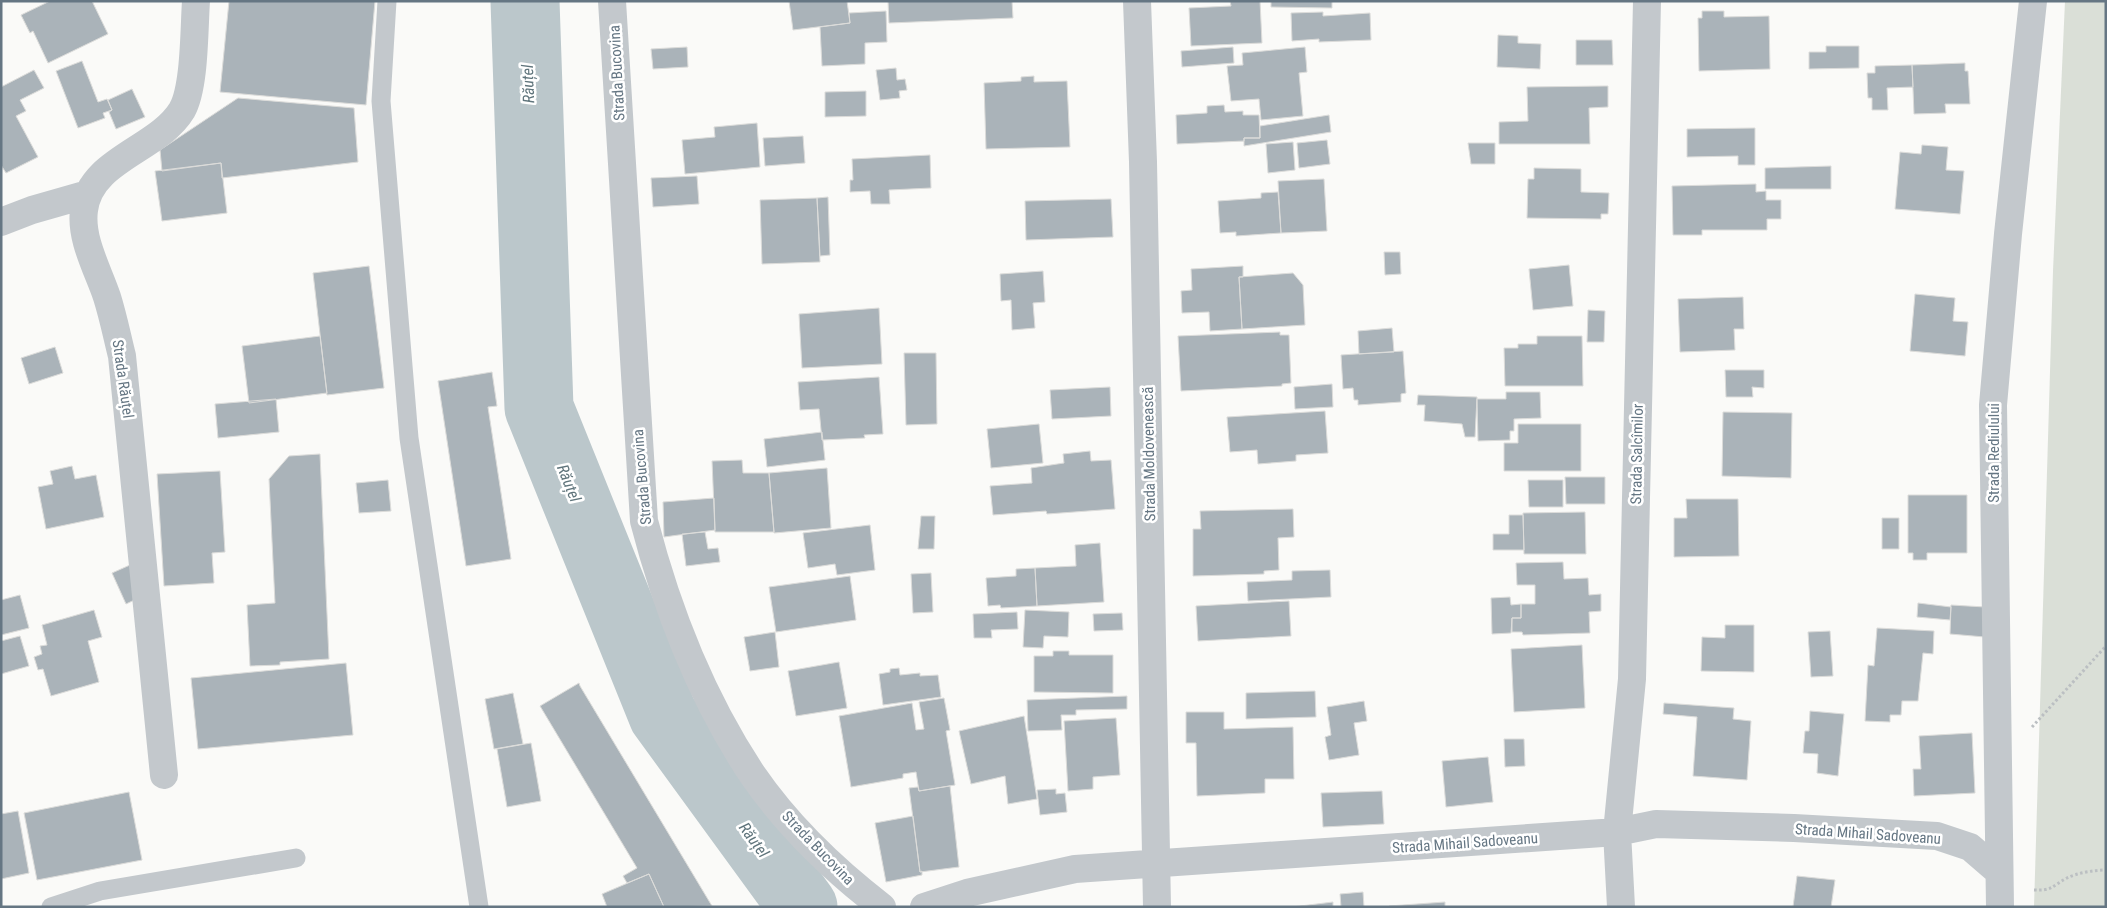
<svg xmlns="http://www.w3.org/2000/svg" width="2107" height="908" font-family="'Roboto Condensed',sans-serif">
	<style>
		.green { fill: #dadfd7 }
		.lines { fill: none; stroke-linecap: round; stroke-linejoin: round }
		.river { stroke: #bbc7cb; stroke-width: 69 }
		.building { fill: #aab3b9; stroke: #dcdcda }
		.path { stroke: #bbbfc2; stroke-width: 3; stroke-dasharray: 2.5 2.5; stroke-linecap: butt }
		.lane { stroke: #c3c8cc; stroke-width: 19 }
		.street { stroke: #c3c8cc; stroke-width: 28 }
		.labels { text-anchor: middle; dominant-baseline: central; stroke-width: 5; stroke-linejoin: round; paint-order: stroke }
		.street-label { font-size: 15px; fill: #657683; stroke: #fff }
		.water-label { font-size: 16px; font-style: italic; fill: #60757c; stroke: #fff }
	</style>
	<rect width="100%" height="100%" fill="#fafaf8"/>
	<path class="green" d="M 2065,1 L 2106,1 L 2106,907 L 2034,907 L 2053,271 Z"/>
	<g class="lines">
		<path class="river" d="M 525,1 L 539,408 L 663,715 L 803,907"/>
	</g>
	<path class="building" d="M 50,1 L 92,1 L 108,34 L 48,63 L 33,31 L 30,33 L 21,15 Z
		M 229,1 L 375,1 L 366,105 L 220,92 Z
		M 789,1 L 847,1 L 850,23 L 793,30 Z
		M 888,1 L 1012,1 L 1013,18 L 889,23 Z
		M 1230,1 L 1260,1 L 1262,43 L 1191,46 L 1189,8 L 1231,6 Z
		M 1271,1 L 1332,1 L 1332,8 L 1271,7 Z
		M 886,11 L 887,42 L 865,43 L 865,64 L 822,66 L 820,27 L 850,23 L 849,13 Z
		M 1702,11 L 1724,11 L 1724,17 L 1769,16 L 1770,69 L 1699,71 L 1698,18 L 1702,18 Z
		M 1323,12 L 1323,16 L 1370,13 L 1371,40 L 1319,42 L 1319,39 L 1292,41 L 1291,13 Z
		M 1498,35 L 1518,36 L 1518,43 L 1541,44 L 1540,69 L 1497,67 Z
		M 1576,40 L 1612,40 L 1613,65 L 1576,65 Z
		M 1826,46 L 1859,46 L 1859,68 L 1809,69 L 1809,52 L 1826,52 Z
		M 687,47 L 688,67 L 653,69 L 651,49 Z
		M 1233,47 L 1234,63 L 1182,67 L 1181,51 Z
		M 1305,47 L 1307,72 L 1299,73 L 1303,116 L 1261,120 L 1259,99 L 1231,101 L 1227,66 L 1243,65 L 1242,53 Z
		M 82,61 L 98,102 L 107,99 L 112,110 L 103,113 L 105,118 L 78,128 L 56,71 Z
		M 1965,63 L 1965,71 L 1968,71 L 1970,104 L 1945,104 L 1946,113 L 1914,114 L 1912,65 Z
		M 1912,65 L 1913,87 L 1887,88 L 1888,110 L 1872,110 L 1872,98 L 1868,98 L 1867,73 L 1875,73 L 1875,66 Z
		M 896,68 L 897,80 L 905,79 L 907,90 L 899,91 L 900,98 L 880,100 L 876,70 Z
		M 34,70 L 44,88 L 20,100 L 26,111 L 16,116 L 38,157 L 6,173 L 1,165 L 1,87 Z
		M 1034,76 L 1034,82 L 1067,81 L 1070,147 L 986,149 L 984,83 L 1021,81 L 1021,77 Z
		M 1605,86 L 1608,86 L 1608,107 L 1589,108 L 1590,144 L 1499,144 L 1499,122 L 1528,121 L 1527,87 Z
		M 132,89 L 145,117 L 116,129 L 109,112 L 112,110 L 108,100 Z
		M 866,91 L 866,116 L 825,117 L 825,92 Z
		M 238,98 L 354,108 L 358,162 L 222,178 L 221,163 L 162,171 L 160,150 Z
		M 1224,105 L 1225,112 L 1243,111 L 1243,115 L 1259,115 L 1260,138 L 1244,138 L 1244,141 L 1177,144 L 1176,115 L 1207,113 L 1207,106 Z
		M 1329,115 L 1331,132 L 1244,146 L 1244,138 L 1260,138 L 1260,126 Z
		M 757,123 L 760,167 L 685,174 L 682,140 L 715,137 L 714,127 Z
		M 1755,128 L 1755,165 L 1738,165 L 1738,156 L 1687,157 L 1687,129 Z
		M 803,136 L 805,163 L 765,166 L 763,138 Z
		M 1327,140 L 1330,164 L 1299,168 L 1297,143 Z
		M 1293,142 L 1295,170 L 1268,173 L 1266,144 Z
		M 1468,143 L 1495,143 L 1495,164 L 1471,164 Z
		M 1922,145 L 1948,147 L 1946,170 L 1964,171 L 1960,214 L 1895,209 L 1900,152 L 1921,154 Z
		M 930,155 L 931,188 L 889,190 L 890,204 L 871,204 L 870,191 L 850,192 L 850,180 L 853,180 L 852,159 Z
		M 221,163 L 227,213 L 162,221 L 155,171 Z
		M 1831,166 L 1831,189 L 1765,189 L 1765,168 Z
		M 1534,168 L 1581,169 L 1581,192 L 1609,193 L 1608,214 L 1601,214 L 1601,219 L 1527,218 L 1528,179 L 1534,179 Z
		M 697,176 L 699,204 L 653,207 L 651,178 Z
		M 1324,179 L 1327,231 L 1281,233 L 1278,181 Z
		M 1756,184 L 1756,192 L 1766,191 L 1766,200 L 1781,200 L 1781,219 L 1767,219 L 1767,230 L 1702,230 L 1702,235 L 1673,235 L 1672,186 Z
		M 1278,192 L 1281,233 L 1236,236 L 1236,232 L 1220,233 L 1218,201 L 1261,198 L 1261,193 Z
		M 828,197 L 830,255 L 820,256 L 817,198 Z
		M 817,198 L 820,262 L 762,264 L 760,200 Z
		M 1111,199 L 1113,237 L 1026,240 L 1025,201 Z
		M 1384,252 L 1400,252 L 1401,274 L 1385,275 Z
		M 1569,265 L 1573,306 L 1533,310 L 1529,269 Z
		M 369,266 L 384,388 L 327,395 L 313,273 Z
		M 1243,266 L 1243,277 L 1239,277 L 1242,329 L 1210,331 L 1209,312 L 1182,313 L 1181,291 L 1192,290 L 1191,269 Z
		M 1043,271 L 1045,302 L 1033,303 L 1035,328 L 1012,330 L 1011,300 L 1001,301 L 1000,274 Z
		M 1293,273 L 1303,285 L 1305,325 L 1242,329 L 1239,277 Z
		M 1915,294 L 1955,298 L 1953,321 L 1968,322 L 1965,356 L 1910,351 Z
		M 1743,297 L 1744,329 L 1734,329 L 1735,350 L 1680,352 L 1678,299 Z
		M 879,308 L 882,364 L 802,368 L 799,314 Z
		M 1588,310 L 1605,311 L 1604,342 L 1587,342 Z
		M 1392,328 L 1394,352 L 1359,354 L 1358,331 Z
		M 1280,332 L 1280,335 L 1289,335 L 1291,383 L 1282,384 L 1282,386 L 1181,391 L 1178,336 Z
		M 320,336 L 327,393 L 249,403 L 242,346 Z
		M 1537,336 L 1582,336 L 1583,386 L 1505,386 L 1504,348 L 1518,348 L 1518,344 L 1537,344 Z
		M 55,347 L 63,373 L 29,384 L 21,358 Z
		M 1403,351 L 1406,393 L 1401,394 L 1401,402 L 1358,405 L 1358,400 L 1354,400 L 1353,388 L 1343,389 L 1341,355 Z
		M 904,353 L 936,353 L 937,424 L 906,425 Z
		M 1725,370 L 1764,370 L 1764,388 L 1752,387 L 1753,397 L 1726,397 Z
		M 492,372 L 497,406 L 488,407 L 511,559 L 466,566 L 438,381 Z
		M 879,377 L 883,434 L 864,435 L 865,438 L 822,440 L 819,409 L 800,410 L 798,382 Z
		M 1332,384 L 1333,407 L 1295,409 L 1294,387 Z
		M 1110,387 L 1111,416 L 1052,419 L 1050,390 Z
		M 1506,392 L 1540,392 L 1541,418 L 1514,419 L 1514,431 L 1510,431 L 1510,440 L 1478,441 L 1477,399 L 1506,399 Z
		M 1418,395 L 1477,397 L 1475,437 L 1465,437 L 1462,424 L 1424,421 L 1425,405 L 1417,405 Z
		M 276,399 L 279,432 L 218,438 L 215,404 Z
		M 1325,411 L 1328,453 L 1296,455 L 1296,461 L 1258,464 L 1257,450 L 1230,452 L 1227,417 Z
		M 1723,412 L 1792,413 L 1791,478 L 1722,476 Z
		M 1039,424 L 1043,463 L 991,468 L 987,429 Z
		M 1518,424 L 1581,424 L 1581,471 L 1504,471 L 1504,443 L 1518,443 Z
		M 822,432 L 825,460 L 767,467 L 764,439 Z
		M 1090,451 L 1091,461 L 1111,460 L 1115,509 L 1047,514 L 1046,511 L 993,515 L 990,486 L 1032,483 L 1031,468 L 1064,463 L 1063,454 Z
		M 320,454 L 329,659 L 280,662 L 280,665 L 250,666 L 247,605 L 275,603 L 269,479 L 289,456 Z
		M 742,460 L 743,473 L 769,473 L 774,532 L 715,532 L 712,461 Z
		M 72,466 L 75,479 L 96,475 L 104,517 L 46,529 L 38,487 L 53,484 L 50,471 Z
		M 827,468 L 831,528 L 774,533 L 769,473 Z
		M 220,471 L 225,552 L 212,553 L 214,583 L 164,586 L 157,474 Z
		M 1565,477 L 1605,477 L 1605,504 L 1566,504 Z
		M 388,480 L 391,511 L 359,513 L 356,483 Z
		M 1528,480 L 1563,480 L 1563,507 L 1529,507 Z
		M 1908,495 L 1967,495 L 1967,553 L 1927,553 L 1927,560 L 1913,560 L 1913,553 L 1908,553 Z
		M 714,498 L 715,530 L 664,537 L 663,502 Z
		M 1686,499 L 1738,499 L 1739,556 L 1674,557 L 1674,518 L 1687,518 Z
		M 1293,509 L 1294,537 L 1278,538 L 1279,570 L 1264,571 L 1264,574 L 1193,576 L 1193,529 L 1201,529 L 1200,511 Z
		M 1585,512 L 1586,554 L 1524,554 L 1523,513 Z
		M 1509,515 L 1523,515 L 1524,550 L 1493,550 L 1493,534 L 1509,534 Z
		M 921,516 L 935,516 L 934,549 L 918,549 Z
		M 1882,518 L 1899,518 L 1899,549 L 1882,549 Z
		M 870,525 L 875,570 L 837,575 L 835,564 L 808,568 L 803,533 Z
		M 705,532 L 708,549 L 718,548 L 720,562 L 686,566 L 682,534 Z
		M 1100,543 L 1104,602 L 1037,606 L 1035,568 L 1076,566 L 1075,545 Z
		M 1563,562 L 1564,579 L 1588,578 L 1589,595 L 1601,594 L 1601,611 L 1589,612 L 1590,633 L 1523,635 L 1522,632 L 1512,632 L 1512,618 L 1521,618 L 1521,604 L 1535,604 L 1535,585 L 1517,585 L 1516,563 Z
		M 130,565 L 145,595 L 126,604 L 112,573 Z
		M 1035,568 L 1037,606 L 1001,608 L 1000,605 L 988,606 L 986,578 L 1016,576 L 1016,569 Z
		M 1330,570 L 1331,597 L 1248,601 L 1247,582 L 1292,580 L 1292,571 Z
		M 931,573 L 933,612 L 913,613 L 911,574 Z
		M 850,576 L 856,620 L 776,632 L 769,587 Z
		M 20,595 L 29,628 L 1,635 L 1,600 Z
		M 1510,597 L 1511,605 L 1521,604 L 1521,618 L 1512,618 L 1511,633 L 1492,634 L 1491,598 Z
		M 1289,601 L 1291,636 L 1198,641 L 1196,606 Z
		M 1918,603 L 1951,607 L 1950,620 L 1917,617 Z
		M 1951,605 L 1985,607 L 1985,637 L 1950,634 Z
		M 94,610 L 102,637 L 88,641 L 99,682 L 51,696 L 43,669 L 38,670 L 34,657 L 42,654 L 40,646 L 47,645 L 42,625 Z
		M 1025,610 L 1069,612 L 1068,637 L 1044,636 L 1043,648 L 1023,647 Z
		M 1017,612 L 1018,629 L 991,630 L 992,638 L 974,638 L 973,614 Z
		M 1122,613 L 1123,630 L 1094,631 L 1093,614 Z
		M 1725,625 L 1754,625 L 1754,672 L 1701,671 L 1702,637 L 1725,638 Z
		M 1877,628 L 1934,631 L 1933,654 L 1923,653 L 1918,701 L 1902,701 L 1901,715 L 1890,715 L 1890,722 L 1865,721 L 1868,665 L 1874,666 Z
		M 1830,631 L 1833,676 L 1811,677 L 1808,632 Z
		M 775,632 L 779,667 L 750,671 L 744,637 Z
		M 20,636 L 29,666 L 1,674 L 1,641 Z
		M 1582,645 L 1585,708 L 1514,712 L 1511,649 Z
		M 1053,651 L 1069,651 L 1069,655 L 1113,655 L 1113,693 L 1034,692 L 1034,656 L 1053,656 Z
		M 839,662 L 847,708 L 796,716 L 788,671 Z
		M 346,663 L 353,735 L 198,749 L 191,678 Z
		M 899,668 L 900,675 L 920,673 L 920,676 L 938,675 L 941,697 L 883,705 L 879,674 L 890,672 L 890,669 Z
		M 579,683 L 580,686 L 712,906 L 664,907 L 649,874 L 627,883 L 623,876 L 637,868 L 540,706 Z
		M 1315,691 L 1316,717 L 1246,719 L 1246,693 Z
		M 513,693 L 523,744 L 494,749 L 485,699 Z
		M 1127,696 L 1127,709 L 1076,710 L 1076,715 L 1061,715 L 1062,730 L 1028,731 L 1027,700 Z
		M 944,698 L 950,730 L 946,731 L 955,785 L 919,791 L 916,772 L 903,774 L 903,778 L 851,787 L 839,716 L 912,703 L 916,730 L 924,729 L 919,702 Z
		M 1364,701 L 1367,721 L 1354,723 L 1359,755 L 1329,760 L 1325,737 L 1331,735 L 1327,707 Z
		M 1664,703 L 1734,708 L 1733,719 L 1751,721 L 1747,780 L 1693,776 L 1697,717 L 1663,714 Z
		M 1810,711 L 1844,714 L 1838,776 L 1817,773 L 1818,754 L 1803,753 L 1805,731 L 1809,731 Z
		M 1186,712 L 1224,712 L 1224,729 L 1293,727 L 1294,779 L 1265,779 L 1265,793 L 1197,796 L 1196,743 L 1186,743 Z
		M 1024,716 L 1037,799 L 1008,804 L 1005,776 L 971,784 L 959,731 Z
		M 1116,718 L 1120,775 L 1093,777 L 1093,789 L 1068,791 L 1064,721 Z
		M 1972,733 L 1975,793 L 1914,796 L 1913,769 L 1921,769 L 1919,736 Z
		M 1504,739 L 1524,739 L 1525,766 L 1505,767 Z
		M 531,743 L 541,801 L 507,807 L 497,749 Z
		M 1488,757 L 1493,802 L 1446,807 L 1442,761 Z
		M 950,786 L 959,867 L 920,872 L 909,788 L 918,787 L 919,791 Z
		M 1056,789 L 1056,794 L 1065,793 L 1067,812 L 1040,815 L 1037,790 Z
		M 1382,791 L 1384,824 L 1323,827 L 1321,793 Z
		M 129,792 L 142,860 L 37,880 L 24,813 Z
		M 18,811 L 29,873 L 1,879 L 1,814 Z
		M 913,816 L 920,872 L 922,871 L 922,875 L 886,882 L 875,823 Z
		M 649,874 L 664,907 L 607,907 L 602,894 Z
		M 1797,876 L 1835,880 L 1831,907 L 1793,907 Z
		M 1363,892 L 1364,907 L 1341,907 L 1340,894 Z
		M 1333,902 L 1333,907 L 1292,907 Z
		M 1445,902 L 1445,907 L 1389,907 L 1389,906 Z"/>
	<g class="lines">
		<path class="path" d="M 2032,727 L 2106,646
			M 2034,890 C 2052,891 2052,886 2067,878 C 2077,873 2094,870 2106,870"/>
		<path class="lane" d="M 387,1 L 381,101 L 409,438 L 479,907
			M 51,907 L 100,891 L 296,858"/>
		<path class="street" d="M 612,1 L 644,521 C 667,610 701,697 752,774 C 787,825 834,870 882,907
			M 1137,1 L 1143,162 L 1157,907
			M 1,222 L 32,210 L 88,194
			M 164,775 L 122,356 C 117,336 113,316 107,297 C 98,270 80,239 84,210 C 90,159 158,150 182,110 C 195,87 194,29 196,1
			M 924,907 L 967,893 L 1075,869 L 1617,832 L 1656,824 L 1794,828 L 1937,836 L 1970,847 L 1999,872
			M 1621,907 L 1617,832 L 1632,679 L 1647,1
			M 2000,907 L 1993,405 L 2008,234 L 2033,1"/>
	</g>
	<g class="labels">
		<g class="street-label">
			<text transform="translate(617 73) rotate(-93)">Strada Bucovina</text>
			<text transform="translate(123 379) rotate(82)">Strada Răuțel</text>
			<text transform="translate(1994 453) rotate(-90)">Strada Rediulului</text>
			<text transform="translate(1149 454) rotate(-91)">Strada Moldovenească</text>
			<text transform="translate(1637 454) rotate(-89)">Strada Salcîmilor</text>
			<text transform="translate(642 477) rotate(-95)">Strada Bucovina</text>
			<text transform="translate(1868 834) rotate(4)">Strada Mihail Sadoveanu</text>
			<text transform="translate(1465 843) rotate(-4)">Strada Mihail Sadoveanu</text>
			<text transform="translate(818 848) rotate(46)">Strada Bucovina</text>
		</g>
		<g class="water-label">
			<text transform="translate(528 84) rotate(-92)">Răuțel</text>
			<text transform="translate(569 483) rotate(68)">Răuțel</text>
			<text transform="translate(754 840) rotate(54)">Răuțel</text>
		</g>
	</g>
	<rect width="2107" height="908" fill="none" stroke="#657683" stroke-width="5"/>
</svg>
